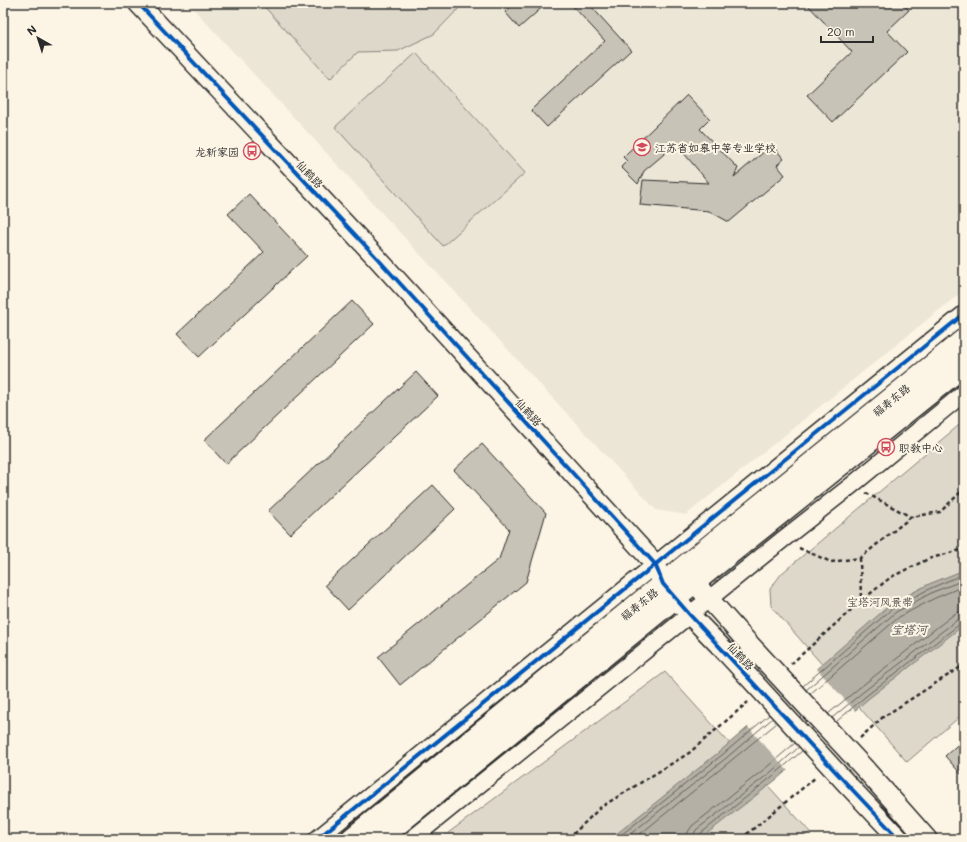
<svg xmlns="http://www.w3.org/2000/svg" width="967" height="842" font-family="Mali,'LXGW WenKai TC',sans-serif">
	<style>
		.built { fill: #ece6d7 }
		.green { fill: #ded8ca; stroke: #84827a }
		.water { fill: #b4b0a5; stroke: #7d7b74 }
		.pier { fill: #fcf5e5 }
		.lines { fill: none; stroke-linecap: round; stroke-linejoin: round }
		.shore { stroke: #62605c; stroke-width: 1 }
		.building { fill: #c8c3b7; stroke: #2b2b2b }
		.minor-casing { stroke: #2b2b2b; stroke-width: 19 }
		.tertiary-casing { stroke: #2b2b2b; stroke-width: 22 }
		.secondary-casing { stroke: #2b2b2b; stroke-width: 25 }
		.path { stroke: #2b2b2b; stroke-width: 2.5; stroke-dasharray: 4 3; stroke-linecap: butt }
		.minor { stroke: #fcf5e5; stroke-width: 16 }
		.tertiary { stroke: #fcf5e5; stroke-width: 19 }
		.secondary { stroke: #fcf5e5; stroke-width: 22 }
		.tertiary-bridge-casing { stroke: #2b2b2b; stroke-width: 22; stroke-linecap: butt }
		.tertiary-bridge { stroke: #fcf5e5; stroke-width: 19 }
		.cycleway-casing { stroke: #fcf5e5; stroke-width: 6 }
		.cycleway { stroke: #0057b8; stroke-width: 4 }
		.labels { text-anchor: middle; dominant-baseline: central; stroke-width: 4; stroke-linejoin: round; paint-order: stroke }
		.poi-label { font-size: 11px; fill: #2b2b2b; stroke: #fcf5e5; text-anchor: start }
		.street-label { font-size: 11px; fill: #2b2b2b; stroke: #fcf5e5 }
		.park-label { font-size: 11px; fill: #585653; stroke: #fcf5e5 }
		.water-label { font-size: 12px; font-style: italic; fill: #545350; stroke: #fcf5e5 }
	</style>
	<rect width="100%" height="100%" fill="#fcf5e5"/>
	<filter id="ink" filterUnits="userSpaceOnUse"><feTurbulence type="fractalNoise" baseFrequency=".025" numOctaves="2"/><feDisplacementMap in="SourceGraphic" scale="8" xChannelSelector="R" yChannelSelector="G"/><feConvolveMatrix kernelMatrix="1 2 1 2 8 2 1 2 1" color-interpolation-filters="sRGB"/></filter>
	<g filter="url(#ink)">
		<path class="built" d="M 188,3 L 964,3 L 964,290 L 686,515 L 656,510 Z"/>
		<path class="green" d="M 261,3 L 464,3 L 434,34 L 398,51 L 358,52 L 330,79 Z
			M 416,53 L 525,173 L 443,246 L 335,127 Z
			M 964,421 L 964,713 L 907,762 L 771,606 L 770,589 L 782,573 Z
			M 665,672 L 810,832 L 801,839 L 440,839 Z"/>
		<path class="water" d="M 964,570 L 964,625 L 868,699 L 777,779 L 700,839 L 610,839 L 719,752 L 821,665 L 891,604 L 929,584 Z"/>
		<path class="pier" d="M 816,668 L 856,712 L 788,771 L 747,726 Z"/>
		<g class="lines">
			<path class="shore" d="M 803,686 L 893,608 L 931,588 L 964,574
				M 806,690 L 896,612 L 933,592 L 964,580
				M 810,694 L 899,617 L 935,598 L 964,586
				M 828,714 L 859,688 L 953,615 L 958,612 L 964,612
				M 832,718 L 863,692 L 957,620 L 964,618
				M 836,722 L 866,696 L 960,624 L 964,623
				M 616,839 L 722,755 L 769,715
				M 624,839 L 725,759 L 773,718
				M 634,839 L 728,763 L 777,723
				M 687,839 L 688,832 L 692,826 L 767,767 L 795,743
				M 693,839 L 694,834 L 696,830 L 771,772 L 799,747
				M 698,839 L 700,834 L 774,775 L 802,751"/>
		</g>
		<path class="building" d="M 515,3 L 547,3 L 519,28 L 505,12 Z
			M 570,3 L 588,3 L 631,50 L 547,127 L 531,110 L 605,41 Z
			M 806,3 L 902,3 L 909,10 L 887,31 L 907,52 L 833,122 L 807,95 L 852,52 Z
			M 687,95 L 710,119 L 700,129 L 738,168 L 734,177 L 772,145 L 784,159 L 777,165 L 785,175 L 729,222 L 709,211 L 640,205 L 643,180 L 709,183 L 676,144 L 644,171 L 638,184 L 621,167 L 627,161 L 623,157 Z
			M 249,194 L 307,256 L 199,357 L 177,334 L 264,252 L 228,214 Z
			M 352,301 L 374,324 L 226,464 L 204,440 Z
			M 416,372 L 438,396 L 290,534 L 268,511 Z
			M 482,444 L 546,513 L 526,582 L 400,685 L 378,657 L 499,559 L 509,529 L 454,470 Z
			M 433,485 L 455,509 L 348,610 L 325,585 Z
			M 964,739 L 964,772 L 961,774 L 945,756 Z"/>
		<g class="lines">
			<g class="minor-casing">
				<path id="minor" d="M 317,839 L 964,314
					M 412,839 L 782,540 L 852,485 L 964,393"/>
			</g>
			<g class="tertiary-casing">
				<path id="tertiary" d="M 138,3 L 376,257 L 655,564 L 663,584 L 690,615 L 724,650
					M 685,572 L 741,635
					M 865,769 L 927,839
					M 847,784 L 899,839"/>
			</g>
			<g class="secondary-casing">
				<path id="secondary" d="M 352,839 L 663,584 L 964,340
					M 379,839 L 694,582 L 964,365"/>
			</g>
			<path class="path" d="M 866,493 L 911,517 L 940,512 L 964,489
				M 799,548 L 831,562 L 860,558 L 911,517
				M 860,558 L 861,601
				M 791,664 L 861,601 L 891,577 L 928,559 L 964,549
				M 860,738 L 883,717 L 964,665
				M 568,839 L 601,807 L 689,753 L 748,702
				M 741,839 L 816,777"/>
			<use href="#minor" class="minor"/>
			<use href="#tertiary" class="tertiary"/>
			<use href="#secondary" class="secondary"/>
			<g class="tertiary-bridge-casing">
				<path id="tertiary-bridge" d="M 741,635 L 865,769
					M 724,650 L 847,784"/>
			</g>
			<use href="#tertiary-bridge" class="tertiary-bridge"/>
			<g class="cycleway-casing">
				<path id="cycleway" d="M 138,3 L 376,257 L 578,479 L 655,564 L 663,584 L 690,615 L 847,784 L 899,839
					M 317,839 L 964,314"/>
			</g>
			<use href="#cycleway" class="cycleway"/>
		</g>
	</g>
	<defs>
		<g id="school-ring" transform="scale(0.9)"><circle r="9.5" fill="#fcf5e5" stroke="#d1495b" stroke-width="1.5"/><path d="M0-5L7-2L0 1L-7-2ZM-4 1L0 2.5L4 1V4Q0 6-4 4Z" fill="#d1495b"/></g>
		<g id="bus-ring" transform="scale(0.9)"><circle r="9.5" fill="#fcf5e5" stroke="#d1495b" stroke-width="1.5"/><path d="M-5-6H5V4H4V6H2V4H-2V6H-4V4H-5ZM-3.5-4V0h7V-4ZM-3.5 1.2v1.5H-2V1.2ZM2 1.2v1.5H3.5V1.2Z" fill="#d1495b"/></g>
	</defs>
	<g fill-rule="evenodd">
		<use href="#school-ring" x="642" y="147"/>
		<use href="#bus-ring" x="252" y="151"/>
		<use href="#bus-ring" x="886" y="447"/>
	</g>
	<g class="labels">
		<g class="poi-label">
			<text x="655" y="147">江苏省如皋中等专业学校</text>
			<text x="239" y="151" text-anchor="end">龙新家园</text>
			<text x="899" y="447">职教中心</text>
		</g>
		<g class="street-label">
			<text transform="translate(310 174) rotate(47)">仙鹤路</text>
			<text transform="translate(891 400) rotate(-39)">福寿东路</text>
			<text transform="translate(529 412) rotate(48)">仙鹤路</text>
			<text transform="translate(639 604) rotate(-39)">福寿东路</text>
			<text transform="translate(741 656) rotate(47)">仙鹤路</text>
		</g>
		<g class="park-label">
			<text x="880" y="601">宝塔河风景带</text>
		</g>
		<g class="water-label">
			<text x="909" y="629">宝塔河</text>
		</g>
	</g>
	<rect width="967" height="842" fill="none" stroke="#fcf5e5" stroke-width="16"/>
	<rect x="8" y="8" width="951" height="826" fill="none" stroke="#2b2b2b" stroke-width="1.5" filter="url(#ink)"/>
	<g transform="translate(38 38) rotate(321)" stroke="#fcf5e5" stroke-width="3" paint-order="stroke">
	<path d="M0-3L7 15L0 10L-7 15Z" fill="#2b2b2b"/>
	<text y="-6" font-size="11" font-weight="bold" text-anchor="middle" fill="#2b2b2b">N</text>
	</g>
	<path d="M821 36v6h52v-6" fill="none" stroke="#2b2b2b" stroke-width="2"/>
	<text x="827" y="36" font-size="12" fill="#2b2b2b" stroke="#fcf5e5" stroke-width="3" paint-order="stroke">20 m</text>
</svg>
